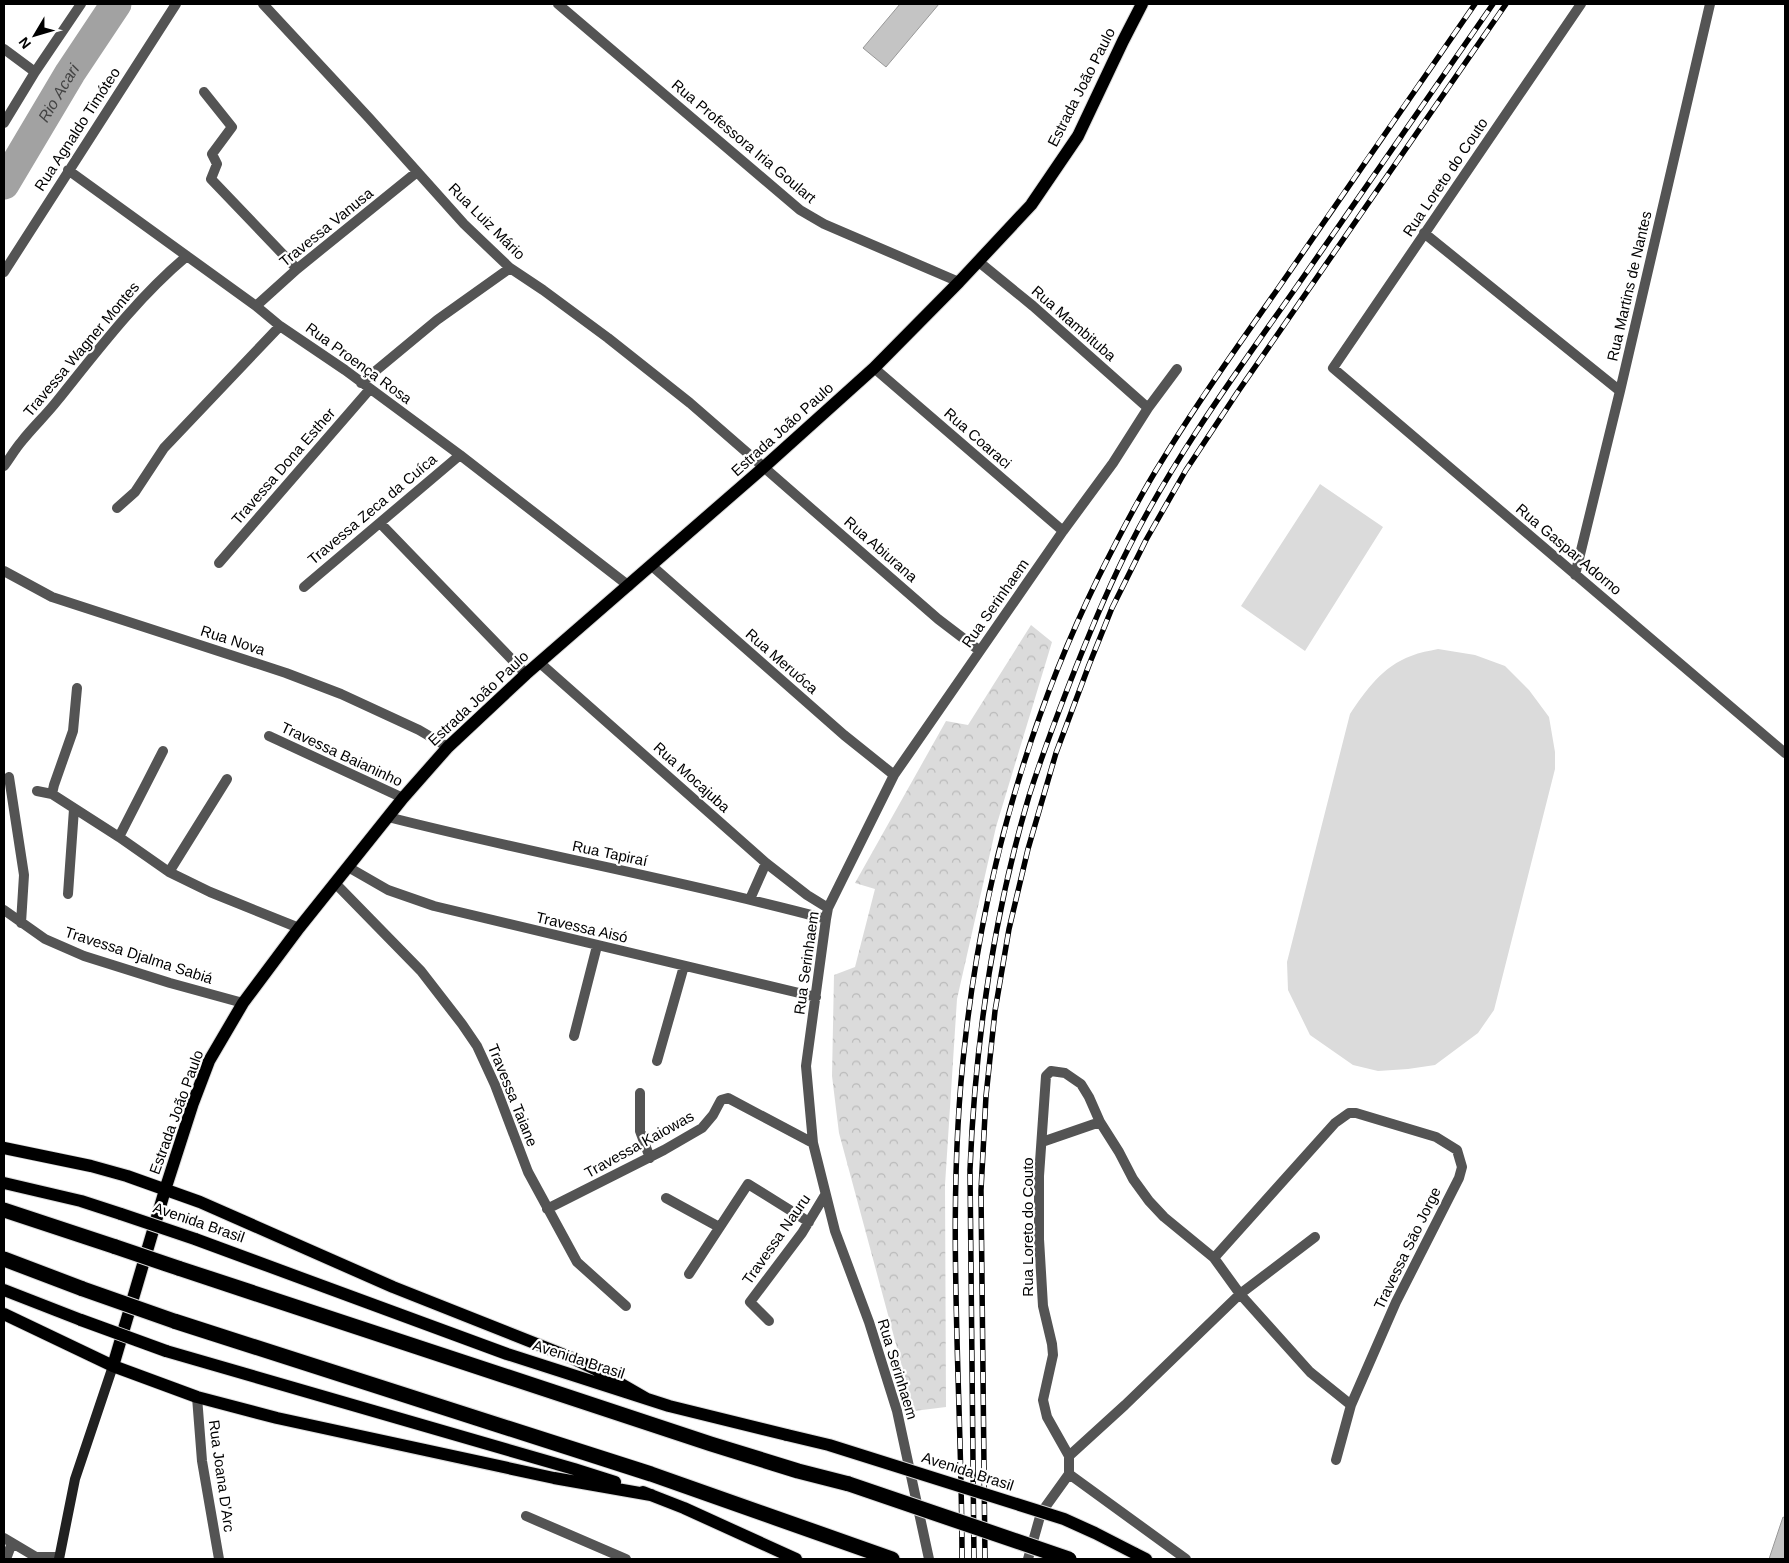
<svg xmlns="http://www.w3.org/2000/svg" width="1789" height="1563" font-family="Arial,sans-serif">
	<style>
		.forest { fill: url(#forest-crowns) }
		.garden { fill: #dbdbdb }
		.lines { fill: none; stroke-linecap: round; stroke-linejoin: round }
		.river { stroke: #a2a2a2; stroke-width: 31 }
		.building { fill: #c4c4c4; stroke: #989898 }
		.primary-casing { stroke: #dbdbdb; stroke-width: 14 }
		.motorway-casing { stroke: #dbdbdb; stroke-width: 17 }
		.minor { stroke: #545454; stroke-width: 10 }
		.secondary { stroke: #212121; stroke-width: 10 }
		.primary { stroke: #000; stroke-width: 12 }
		.motorway { stroke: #000; stroke-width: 15 }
		.rail-casing { stroke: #000; stroke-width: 5.5 }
		.rail { stroke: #fff; stroke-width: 4; stroke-dasharray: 11; stroke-linecap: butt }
		.primary-bridge-casing { stroke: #dbdbdb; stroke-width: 14; stroke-linecap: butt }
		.motorway-bridge-casing { stroke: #dbdbdb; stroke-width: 17; stroke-linecap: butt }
		.primary-bridge { stroke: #000; stroke-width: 12 }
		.motorway-bridge { stroke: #000; stroke-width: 15 }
		.labels { text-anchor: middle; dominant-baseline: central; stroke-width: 4.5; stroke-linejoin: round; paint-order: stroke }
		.street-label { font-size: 15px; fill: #000; stroke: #fff }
		.water-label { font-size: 16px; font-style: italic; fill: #434343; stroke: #fff }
	</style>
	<defs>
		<pattern id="forest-crowns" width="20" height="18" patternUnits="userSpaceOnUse" patternTransform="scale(1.25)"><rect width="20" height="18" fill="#dbdbdb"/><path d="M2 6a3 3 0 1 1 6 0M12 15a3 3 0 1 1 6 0" fill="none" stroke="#bababa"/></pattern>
	</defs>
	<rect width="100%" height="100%" fill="#fff"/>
	<path class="forest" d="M 1031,625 L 1052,642 L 996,827 L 957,999 L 945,1185 L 946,1407 L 914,1411 L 839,1133 L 832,1076 L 834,975 L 855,967 L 875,889 L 855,883 L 946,721 L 968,725 Z"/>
	<path class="garden" d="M 1320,484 L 1383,527 L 1305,651 L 1241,606 Z
		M 1438,649 L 1475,655 L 1505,666 L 1529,690 L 1549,717 L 1555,752 L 1555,769 L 1494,1010 L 1478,1033 L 1435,1065 L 1408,1069 L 1378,1071 L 1353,1065 L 1310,1035 L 1288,990 L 1287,962 L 1350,714 C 1366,690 1383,666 1411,656 C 1420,652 1429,651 1438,649 Z"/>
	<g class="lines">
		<path class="river" id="s1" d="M 4,184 L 70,73 L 116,4"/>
	</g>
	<path class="building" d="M 900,4 L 939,4 L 886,67 L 863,48 Z
		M 1783,1517 L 1785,1518 L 1785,1559 L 1769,1559 Z"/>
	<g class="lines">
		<g class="primary-casing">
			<path id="primary" d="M 4,1148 L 91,1166 L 127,1176 L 200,1202 L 393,1287 L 572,1358 L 595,1369 L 647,1399
				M 4,1183 L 81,1201 L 121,1214
				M 195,1239 L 507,1354 L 669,1406 L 787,1435
				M 4,1290 L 81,1320
				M 4,1314 L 113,1366 L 197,1397 L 277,1418 L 554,1478 L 651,1495
				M 166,1351 L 574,1469 L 615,1482
				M 113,1366 L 165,1190 L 193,1103 L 209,1061 L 243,1003 L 299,928 L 403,798 L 448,747 L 526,674 L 764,467 L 874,368 L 959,282 L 1031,205 L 1078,136 L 1123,41 L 1142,4
				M 643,1492 L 684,1508 L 796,1559
				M 1134,1553 L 1146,1559"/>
		</g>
		<g class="motorway-casing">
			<path id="motorway" d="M 4,1210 L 116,1247
				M 4,1259 L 83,1289
				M 178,1268 L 711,1444 L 798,1471 L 849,1484
				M 174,1321 L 651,1474 L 892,1559"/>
		</g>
		<path class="minor" d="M 263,4 L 369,118 L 464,224 L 510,268 L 543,290 L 608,338 L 690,403 L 938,619 L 980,651
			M 558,4 L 800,210 L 824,224 L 959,282
			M 1581,4 L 1333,368 L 1785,753
			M 4,49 L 35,72
			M 204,92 L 232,127 L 212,154 L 217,164 L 211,179 L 297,269
			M 4,123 L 35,72 L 81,4
			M 68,170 L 256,306 L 280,326 L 345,370 L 460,455 L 629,586
			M 1424,233 L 1620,391
			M 979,262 L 1033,306 L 1148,408
			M 4,272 L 176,4
			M 256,306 L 297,269 L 417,172
			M 874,368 L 1063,531
			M 361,383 L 437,320 L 510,268
			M 4,466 C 10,458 15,449 22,441 C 33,427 46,415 57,401 C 98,350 137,298 187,256
			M 117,508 L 135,492 L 164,448 L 280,326
			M 380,523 L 526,674
			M 219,563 L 370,389
			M 652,566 L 844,735 L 894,775
			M 4,571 L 52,597 L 286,673 L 341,694 L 419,730 L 448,747
			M 1575,575 L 1620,391 L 1710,4
			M 304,587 L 460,455
			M 540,663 L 766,863 L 807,895 L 828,908
			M 269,736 L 403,798
			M 9,777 L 24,875 L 21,923
			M 37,791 L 52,794 L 119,837 L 169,872 L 210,892 L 299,928
			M 52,794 L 54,785 L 73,731 L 77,688
			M 388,817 C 533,854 681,880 826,919
			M 119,837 L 163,751
			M 348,867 L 388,890 L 434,906 L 816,997
			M 169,872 L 227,779
			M 335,883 L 421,971 L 462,1024 L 477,1046 L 495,1085 L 528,1172 L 577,1262 L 626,1306
			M 68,894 L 74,809
			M 750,899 L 766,863
			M 4,910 L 45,939 L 84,956 L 170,983 L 243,1003
			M 574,1036 L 597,946
			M 657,1061 L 684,966
			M 640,1093 L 640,1131 L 650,1158
			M 1042,1142 L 1100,1122
			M 666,1198 L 719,1227
			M 547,1209 L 664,1150 L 702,1128 L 713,1115 L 721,1100 L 728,1098 L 813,1143
			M 1214,1258 L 1335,1123 L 1349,1113 L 1356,1113 L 1436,1137 L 1457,1150 L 1462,1167 L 1459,1178 L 1396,1302 L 1351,1405 L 1336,1460
			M 689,1274 L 748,1184 L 809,1222
			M 769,1321 L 750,1302 L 802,1233 L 825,1195
			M 197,1397 L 202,1461 L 219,1559
			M 1069,1456 L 1125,1405 L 1240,1294 L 1315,1237
			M 1069,1474 L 1069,1456 L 1047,1417 L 1043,1400 L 1053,1355 L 1052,1344 L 1043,1306 L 1039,1239 L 1039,1176 L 1046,1076 L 1051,1071 L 1065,1073 L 1081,1084 L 1089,1097 L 1100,1122 L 1119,1152 L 1133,1179 L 1149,1201 L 1164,1217 L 1214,1258 L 1240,1294 L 1310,1372 L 1351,1405
			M 1069,1474 L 1186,1559
			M 526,1516 L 626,1559
			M 4,1538 L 36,1557 L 59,1557
			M 6,1559 L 12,1543
			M 929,1559 L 897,1411 L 869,1322 L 835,1231 L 813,1143 L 806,1066 L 826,919 L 828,908 L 894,775 L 1063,531 L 1113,463 L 1148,408 L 1177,369
			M 1028,1559 L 1041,1513 L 1069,1474"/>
		<path class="secondary" d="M 59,1559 L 75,1479 L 113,1366"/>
		<use href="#primary" class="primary"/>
		<use href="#motorway" class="motorway"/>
		<g class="rail-casing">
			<path id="rail" d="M 962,1559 C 962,1387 945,1213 965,1042 C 983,882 1027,723 1098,578 C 1118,538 1139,497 1163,459 C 1198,401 1238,346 1277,290 C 1343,194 1409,99 1475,4
				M 974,1559 L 970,1170 C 975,1044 993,918 1029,796 C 1043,752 1059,710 1076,667 C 1092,627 1109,586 1129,547 C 1175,456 1236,373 1295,289 C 1361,194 1427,99 1493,4
				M 985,1559 L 981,1190 L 986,1096 L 995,1011 L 1009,929 L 1028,849 L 1056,753 L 1089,665 L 1112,608 L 1146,540 L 1186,470 L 1237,393 L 1506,4"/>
		</g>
		<use href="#rail" class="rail"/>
		<g class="primary-bridge-casing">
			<path id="primary-bridge" d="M 121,1214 L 195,1239
				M 81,1320 L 166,1351
				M 787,1435 L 829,1445 L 1064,1519 L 1095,1533 L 1134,1553"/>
		</g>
		<g class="motorway-bridge-casing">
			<path id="motorway-bridge" d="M 116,1247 L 178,1268
				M 83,1289 L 174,1321
				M 849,1484 L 1069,1559"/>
		</g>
		<use href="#primary-bridge" class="primary-bridge"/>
		<use href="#motorway-bridge" class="motorway-bridge"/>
	</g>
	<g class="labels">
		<g class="street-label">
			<text transform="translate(1081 87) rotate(-63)">Estrada João Paulo</text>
			<text transform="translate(77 129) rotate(-57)">Rua Agnaldo Timóteo</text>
			<text transform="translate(744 141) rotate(40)">Rua Professora Iria Goulart</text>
			<text transform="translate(1445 177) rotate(-56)">Rua Loreto do Couto</text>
			<text transform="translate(487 221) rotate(45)">Rua Luiz Mário</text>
			<text transform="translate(326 227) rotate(-39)">Travessa Vanusa</text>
			<text transform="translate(1629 286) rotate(-77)">Rua Martins de Nantes</text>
			<text transform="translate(1074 323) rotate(41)">Rua Mambituba</text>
			<text transform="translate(81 349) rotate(-50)">Travessa Wagner Montes</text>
			<text transform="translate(359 363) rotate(36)">Rua Proença Rosa</text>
			<text transform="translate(782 429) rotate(-42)">Estrada João Paulo</text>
			<text transform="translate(978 438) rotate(41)">Rua Coaraci</text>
			<text transform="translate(283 466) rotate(-49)">Travessa Dona Esther</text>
			<text transform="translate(372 509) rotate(-40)">Travessa Zeca da Cuíca</text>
			<text transform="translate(881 549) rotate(41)">Rua Abiurana</text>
			<text transform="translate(1569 549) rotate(40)">Rua Gaspar Adorno</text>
			<text transform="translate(995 603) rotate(-55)">Rua Serinhaem</text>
			<text transform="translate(233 640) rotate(18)">Rua Nova</text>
			<text transform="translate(782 661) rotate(41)">Rua Meruóca</text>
			<text transform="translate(478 698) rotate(-43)">Estrada João Paulo</text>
			<text transform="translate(342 754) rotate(25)">Travessa Baianinho</text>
			<text transform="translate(692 777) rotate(42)">Rua Mocajuba</text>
			<text transform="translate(610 853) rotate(12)">Rua Tapiraí</text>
			<text transform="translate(582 927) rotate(13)">Travessa Aisó</text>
			<text transform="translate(139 955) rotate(18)">Travessa Djalma Sabiá</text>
			<text transform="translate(806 963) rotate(-82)">Rua Serinhaem</text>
			<text transform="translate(513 1095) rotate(68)">Travessa Taiane</text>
			<text transform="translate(176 1112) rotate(-70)">Estrada João Paulo</text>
			<text transform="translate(639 1144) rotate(-29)">Travessa Kaiowas</text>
			<text transform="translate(199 1222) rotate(19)">Avenida Brasil</text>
			<text transform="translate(1027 1227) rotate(-90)">Rua Loreto do Couto</text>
			<text transform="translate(776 1239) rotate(-55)">Travessa Nauru</text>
			<text transform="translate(1407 1248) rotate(-64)">Travessa Sāo Jorge</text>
			<text transform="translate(579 1359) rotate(18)">Avenida Brasil</text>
			<text transform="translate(898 1369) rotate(73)">Rua Serinhaem</text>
			<text transform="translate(968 1471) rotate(18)">Avenida Brasil</text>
			<text transform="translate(222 1476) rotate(82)">Rua Joana D'Arc</text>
		</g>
		<g class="water-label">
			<text stroke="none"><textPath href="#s1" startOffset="106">Rio Acari</textPath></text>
		</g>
	</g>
	<rect width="1789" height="1563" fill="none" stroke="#000000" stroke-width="10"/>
	<g transform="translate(35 35) rotate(232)" stroke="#ffffff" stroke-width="4" paint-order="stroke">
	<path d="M0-4L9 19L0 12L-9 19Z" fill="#000000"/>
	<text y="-8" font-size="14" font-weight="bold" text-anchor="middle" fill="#000000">N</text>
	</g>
</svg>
